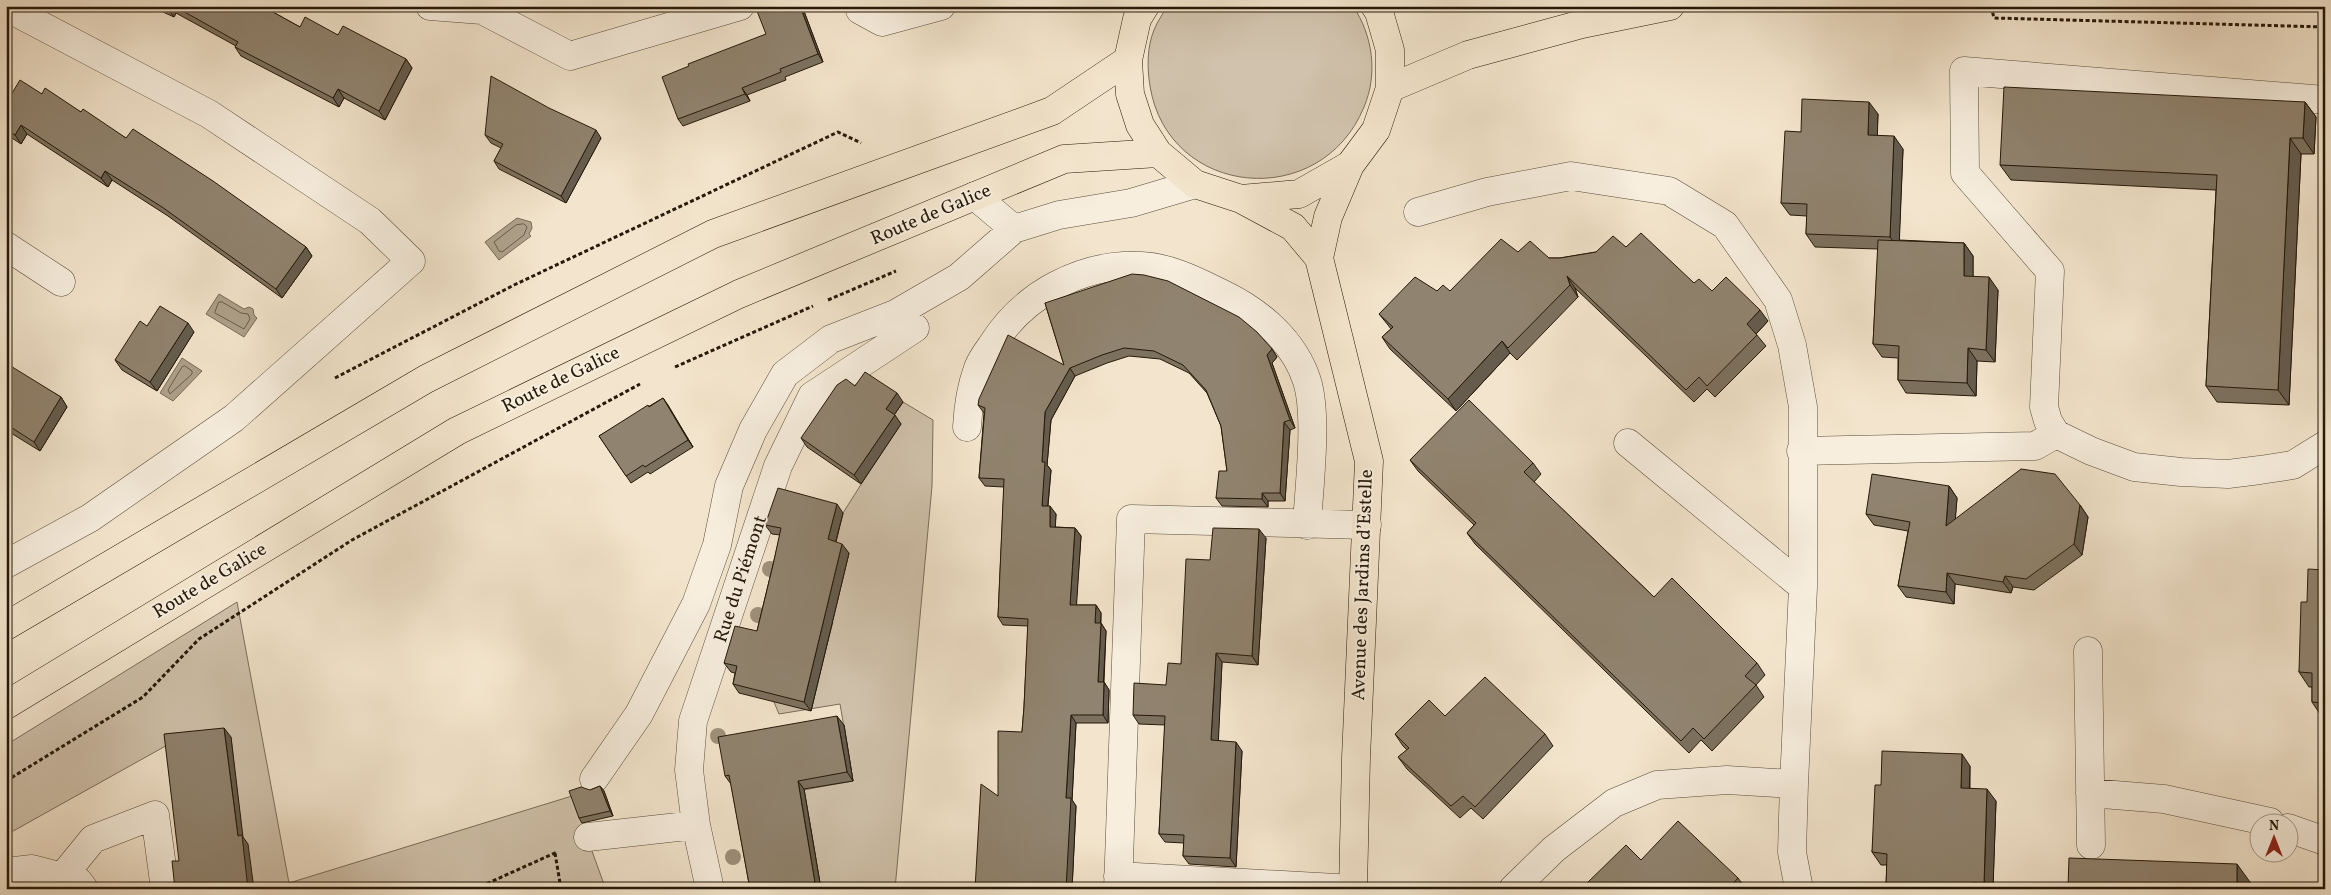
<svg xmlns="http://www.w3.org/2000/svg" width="2331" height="895" font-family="Vollkorn,serif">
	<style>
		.green { fill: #d0c2ac; stroke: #7a6e5a }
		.water { fill: #ada08a; stroke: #776a56 }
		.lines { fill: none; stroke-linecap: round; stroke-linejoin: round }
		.shore { stroke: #695c4a; stroke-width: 1 }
		.minor-casing { stroke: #584c3a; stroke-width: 29 }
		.major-casing { stroke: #251909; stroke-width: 29 }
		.path { stroke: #251909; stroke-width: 3; stroke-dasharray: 4 2.5; stroke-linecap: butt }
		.minor { stroke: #f7eede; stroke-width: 28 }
		.major { stroke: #f3e5cd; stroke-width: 28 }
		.tree { fill: #9e917c }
		.wall { fill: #7c715f; stroke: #251909 }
		.shaded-wall { fill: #655c4e; stroke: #251909 }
		.building { fill: #90836f; stroke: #251909 }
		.labels { text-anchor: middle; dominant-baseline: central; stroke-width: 4; stroke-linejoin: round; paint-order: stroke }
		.street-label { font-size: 19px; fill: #251909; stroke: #f7eede }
	</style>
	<rect width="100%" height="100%" fill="#f3e5cd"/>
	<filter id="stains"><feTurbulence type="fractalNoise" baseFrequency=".004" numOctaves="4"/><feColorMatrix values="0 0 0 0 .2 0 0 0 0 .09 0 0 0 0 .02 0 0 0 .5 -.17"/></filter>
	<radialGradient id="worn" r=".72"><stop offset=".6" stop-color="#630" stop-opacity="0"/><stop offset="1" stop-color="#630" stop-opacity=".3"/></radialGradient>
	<path class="green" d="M 1167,6 L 1353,6 C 1373,36 1378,74 1364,107 C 1321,212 1168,198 1150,86 C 1147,68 1147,47 1154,30 C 1157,22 1163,14 1167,6 Z
		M 903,402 L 933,420 L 932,486 L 895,889 L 821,889 L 809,818 L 792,792 L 853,781 L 840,704 L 779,714 L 774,702 L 779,683 L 824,656 L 833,622 L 820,618 L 840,589 L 849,553 L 834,548 L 843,513 L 882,451 L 892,418 Z
		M 237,602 L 289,883 L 572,796 L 605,887 L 643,889 L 254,889 L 243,845 L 231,737 L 171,743 L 6,835 L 6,745 Z"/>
	<path class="water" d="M 517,218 L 531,222 L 532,228 L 529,234 L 531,236 L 499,260 L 485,242 Z
		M 219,294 L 244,309 L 249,307 L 253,309 L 254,315 L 257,318 L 244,337 L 206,314 Z
		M 182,358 L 202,371 L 173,401 L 160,393 Z"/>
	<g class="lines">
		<path class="shore" d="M 524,224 L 527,227 L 524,235 L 502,252 L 499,251 L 494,242 L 516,225 Z
			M 219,302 L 222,302 L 241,313 L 248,314 L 250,319 L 244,329 L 215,313 Z
			M 185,366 L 192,371 L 192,374 L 170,394 L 168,390 L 182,367 Z"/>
		<g class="minor-casing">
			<path id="minor" d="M 430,6 L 482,10 L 570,56 L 740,6
				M 859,6 L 860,10 L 882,22 L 941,6
				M 6,7 L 209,114 L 370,221 L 411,261 L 234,418 L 90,518 L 6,564
				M 2325,100 L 1964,71 L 1965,173 L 2050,271 L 2044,407 L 2048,421 L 2056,434 L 2091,451 L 2134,467 L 2181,472 L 2228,474 L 2260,470 L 2293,465 L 2325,445
				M 975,196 L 1014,229 L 1059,215 L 1131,203 L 1195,184
				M 1418,212 L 1487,192 L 1571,176 L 1669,191 L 1725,225 L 1778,300 L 1792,345 L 1803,407 L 1803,587 L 1794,784 L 1727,780 L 1657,785 L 1614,803 L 1554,849 L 1513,889
				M 6,246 L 61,282
				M 967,427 C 968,407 971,387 978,368 C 981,360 987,352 992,345 C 1023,295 1081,263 1141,266 C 1170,267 1198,282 1223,294 C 1260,312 1294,341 1307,381 C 1318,417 1309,486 1307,525
				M 1628,443 L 1803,587
				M 1801,451 L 2035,446 L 2056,434
				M 2088,651 L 2091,845
				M 594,779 L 639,714 L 696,604 L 717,545 L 729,486 L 753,430 L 785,374 L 831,339 L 895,314 L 959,277 L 1014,229
				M 1794,784 L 1792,852 L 1799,889
				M 2090,793 L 2164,799 L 2270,822
				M 2288,828 L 2325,841
				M 588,837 L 696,825
				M 6,872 L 32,869 L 78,881 L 84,889
				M 1118,876 L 1354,889
				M 62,877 L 93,839 L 155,815 L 165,889
				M 710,889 L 696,825 L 689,770 L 693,721 L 778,466 L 812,396 L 915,328
				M 1118,889 L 1131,519 L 1367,525"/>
		</g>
		<g class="major-casing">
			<path id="major" d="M 1145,6 L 1137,19 L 1128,60 L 1130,94 L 1140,125 L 1158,153 L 1195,184 L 1241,199 L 1299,194 L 1350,165 L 1376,130 L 1390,88 L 1390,50 L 1379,12 L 1375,6
				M 1390,88 L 1468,55 L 1582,24 L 1670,6
				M 1350,165 L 1328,217 L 1319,258 L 1369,461 L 1356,758 L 1353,889
				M 1241,199 L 1293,227 L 1319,258
				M 6,626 L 426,379 L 713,234 L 1052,111 L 1128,60
				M 6,705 L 457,431 L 739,294 L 1064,159 L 1158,153"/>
		</g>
		<path class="path" d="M 1991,6 L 1994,18 L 2325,27
			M 828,300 L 896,271
			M 675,367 L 813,306
			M 335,378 L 514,285 L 838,132 L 861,143
			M 6,781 L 143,697 L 199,639 L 352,540 L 640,384
			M 555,853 L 561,889
			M 475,889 L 557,852"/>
		<use href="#minor" class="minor"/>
		<use href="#major" class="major"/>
	</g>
	<g class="tree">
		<circle cx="770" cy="569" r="8"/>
		<circle cx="758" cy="615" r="8"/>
		<circle cx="718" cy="736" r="8"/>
		<circle cx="733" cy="857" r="8"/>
	</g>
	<path class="wall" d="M 150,6 L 262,6 L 300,27 L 338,35 L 406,59 L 412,68 L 385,120 L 344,98 L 339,107 L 241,56 L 235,47 L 236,46 L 176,13 L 174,17 Z
		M 802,6 L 823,62 L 785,77 L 786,80 L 747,95 L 750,101 L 683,126 L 678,119 L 766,34 Z
		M 6,91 L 11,95 L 42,94 L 81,112 L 126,138 L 306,247 L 312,256 L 282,298 L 168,216 L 112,180 L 108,187 L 27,134 L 21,144 L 6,134 Z
		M 2305,102 L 2316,117 L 2314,154 L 2301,154 L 2289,405 L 2217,402 L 2206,386 L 2216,190 L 2011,180 L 2000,165 Z
		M 1878,114 L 1877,135 L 1903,149 L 1899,240 L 1964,243 L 1973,256 L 1973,276 L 1998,290 L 1995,362 L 1977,361 L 1976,396 L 1906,393 L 1898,380 L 1898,358 L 1882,357 L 1873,344 L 1878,249 L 1815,247 L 1806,234 L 1807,216 L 1790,215 L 1781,203 L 1801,132 Z
		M 485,135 L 601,138 L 566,203 L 499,169 L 494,161 L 501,148 L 491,143 Z
		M 1626,247 L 1694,283 L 1712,291 L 1768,321 L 1756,334 L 1766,346 L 1715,397 L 1707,389 L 1694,402 L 1575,288 L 1578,297 L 1517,360 L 1510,353 L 1456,411 L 1390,349 L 1382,337 L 1391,329 L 1388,325 L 1379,314 L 1437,291 L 1450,291 L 1518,252 L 1549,258 L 1560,258 Z
		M 1045,303 L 1272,349 L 1277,357 L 1272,363 L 1295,428 L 1290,430 L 1285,501 L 1268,501 L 1268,507 L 1222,506 L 1216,498 L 1227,471 L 1221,426 L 1207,393 L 1189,373 L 1160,359 L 1129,356 L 1107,363 L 1075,376 L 1051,420 L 1047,465 L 1051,470 L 1048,506 L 1056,514 L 1055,527 L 1075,528 L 1081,536 L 1076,605 L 1096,605 L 1101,613 L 1101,623 L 1106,631 L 1104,682 L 1109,690 L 1108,723 L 1076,723 L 1072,800 L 1076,806 L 1072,889 L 975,889 L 998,796 L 1022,732 L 1024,707 L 1028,626 L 1003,625 L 998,617 L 1004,487 L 985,486 L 979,478 L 984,413 L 978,405 L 1064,365 Z
		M 147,326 L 194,332 L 157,391 L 122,370 L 115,360 Z
		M 6,365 L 61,397 L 67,407 L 40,451 L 6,430 Z
		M 855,386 L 903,402 L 894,415 L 901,424 L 861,484 L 807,447 L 801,438 Z
		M 663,398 L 693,447 L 650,474 L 648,472 L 631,483 L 599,436 Z
		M 1410,460 L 1533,463 L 1541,474 L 1534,482 L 1654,597 L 1757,663 L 1765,675 L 1756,685 L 1764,697 L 1712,751 L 1701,740 L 1689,753 L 1475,544 L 1467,533 L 1474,525 L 1418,471 Z
		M 1949,486 L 1957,498 L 1955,519 L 2080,505 L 2088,517 L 2082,555 L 2034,590 L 2013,587 L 2011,593 L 1955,584 L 1954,604 L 1906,597 L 1898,586 L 1908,531 L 1874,525 L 1866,514 Z
		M 843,513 L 836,542 L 849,553 L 811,711 L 739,693 L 733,684 L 735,673 L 731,672 L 724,663 L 757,631 L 773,565 L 780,535 L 772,534 L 765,525 Z
		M 1266,538 L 1258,665 L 1222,662 L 1218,740 L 1242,751 L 1236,867 L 1189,864 L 1183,856 L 1184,843 L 1165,842 L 1159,834 L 1165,725 L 1139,724 L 1133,715 L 1166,685 L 1181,664 L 1210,560 Z
		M 2325,570 L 2325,717 L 2322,717 L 2312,702 L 2312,687 L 2309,687 L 2299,672 L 2307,602 Z
		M 1445,716 L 1545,734 L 1553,746 L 1483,819 L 1471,808 L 1460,818 L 1407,769 L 1398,757 L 1407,750 L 1403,746 L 1395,734 Z
		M 844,725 L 853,781 L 804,789 L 821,889 L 750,889 L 731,784 L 725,776 Z
		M 1970,766 L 1970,788 L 1996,801 L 1993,884 L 2068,887 L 2250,882 L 2250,889 L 1889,889 L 1886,885 L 1887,865 L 1881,865 L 1872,852 L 1881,785 Z
		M 600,786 L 604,791 L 613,816 L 582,823 L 579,818 L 590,790 Z
		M 1641,860 L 1738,878 L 1746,889 L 1585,889 L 1583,887 Z"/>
	<path class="shaded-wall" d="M 169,6 L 171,6 L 176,13 L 174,17 L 167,8 Z
		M 800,6 L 802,6 L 823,62 L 818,54 Z
		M 406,59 L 412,68 L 385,120 L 379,111 Z
		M 742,88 L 747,95 L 750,101 L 745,94 Z
		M 338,89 L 344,98 L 339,107 L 333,98 Z
		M 1869,102 L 1878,114 L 1877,147 L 1868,135 Z
		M 2305,102 L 2316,117 L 2314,154 L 2303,138 Z
		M 21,125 L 27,134 L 21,144 L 15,135 Z
		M 596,130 L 601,138 L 566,203 L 561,196 Z
		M 1894,136 L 1903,149 L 1899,250 L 1890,237 Z
		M 2290,138 L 2301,154 L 2289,405 L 2278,390 Z
		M 105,171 L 112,180 L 108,187 L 101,178 Z
		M 1964,243 L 1973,256 L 1973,289 L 1964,276 Z
		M 306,247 L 312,256 L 282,298 L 276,289 Z
		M 1567,276 L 1575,288 L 1578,297 L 1570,285 Z
		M 1989,277 L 1998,290 L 1995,362 L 1986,350 Z
		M 1760,310 L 1768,321 L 1755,335 L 1747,324 Z
		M 188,323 L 194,332 L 157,391 L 150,382 Z
		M 1502,341 L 1510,353 L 1456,411 L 1448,399 Z
		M 1968,348 L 1977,361 L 1976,396 L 1967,383 Z
		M 1272,349 L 1277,357 L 1272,363 L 1295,428 L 1290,420 L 1267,355 Z
		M 1070,368 L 1075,376 L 1051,420 L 1047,465 L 1051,470 L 1047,514 L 1042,506 L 1042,462 L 1045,412 Z
		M 897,393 L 903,402 L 892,418 L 886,409 Z
		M 61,397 L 67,407 L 40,451 L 34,442 Z
		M 663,398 L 668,405 L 693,447 L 688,440 Z
		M 895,415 L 901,424 L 861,484 L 854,475 Z
		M 1284,422 L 1290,430 L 1285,501 L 1280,493 Z
		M 1949,486 L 1957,498 L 1954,538 L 1946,526 Z
		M 1262,493 L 1268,501 L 1268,507 L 1262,499 Z
		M 837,504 L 843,513 L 834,548 L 828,539 Z
		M 2080,505 L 2088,517 L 2082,555 L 2074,544 Z
		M 1050,506 L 1056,514 L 1055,535 L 1050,527 Z
		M 1075,528 L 1081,536 L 1076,613 L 1070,605 Z
		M 1259,529 L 1266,538 L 1258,665 L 1252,656 Z
		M 842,544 L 849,553 L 811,711 L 804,702 Z
		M 1947,573 L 1955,584 L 1954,604 L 1946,592 Z
		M 2005,576 L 2013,587 L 2011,593 L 2003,582 Z
		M 1096,605 L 1101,613 L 1100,631 L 1095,623 Z
		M 1101,623 L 1106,631 L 1103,690 L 1098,682 Z
		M 1216,653 L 1222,662 L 1218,749 L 1211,740 Z
		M 1104,682 L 1109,690 L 1108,723 L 1103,715 Z
		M 1071,715 L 1076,723 L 1072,800 L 1076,806 L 1072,889 L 1066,889 L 1066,798 Z
		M 837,716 L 844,725 L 853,781 L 847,772 Z
		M 224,728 L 231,737 L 243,837 L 248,844 L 254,889 L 248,889 L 238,836 Z
		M 1236,742 L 1242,751 L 1236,867 L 1230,858 Z
		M 1962,754 L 1970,766 L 1969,800 L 1961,788 Z
		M 798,781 L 804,789 L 821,889 L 819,889 L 815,883 Z
		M 600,786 L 604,791 L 613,816 L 610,811 Z
		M 1987,789 L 1996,801 L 1993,889 L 1984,889 Z
		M 2237,864 L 2250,882 L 2250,889 L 2237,889 Z"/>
	<path class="building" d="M 174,6 L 262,6 L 300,27 L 305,17 L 338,35 L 343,26 L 406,59 L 379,111 L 338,89 L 333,98 L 235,47 L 238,42 Z
		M 770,6 L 800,6 L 818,54 L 780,69 L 781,72 L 742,88 L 745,94 L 678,119 L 662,77 L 689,66 L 688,64 L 766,34 L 757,11 Z
		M 491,76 L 549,108 L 596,130 L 561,196 L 494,161 L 503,144 L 485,135 Z
		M 20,80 L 42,94 L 45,88 L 81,112 L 83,109 L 126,138 L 133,129 L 213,181 L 306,247 L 276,289 L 162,207 L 105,171 L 101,178 L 21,125 L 15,135 L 6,130 L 6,91 L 11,95 Z
		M 2004,87 L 2305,102 L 2303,138 L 2290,138 L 2278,390 L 2206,386 L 2217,175 L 2000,165 Z
		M 1802,99 L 1869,102 L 1868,135 L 1894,136 L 1890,237 L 1806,234 L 1807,204 L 1781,203 L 1785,131 L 1801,132 Z
		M 1641,233 L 1694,283 L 1699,279 L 1712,291 L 1726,277 L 1760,310 L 1747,324 L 1757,335 L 1707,386 L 1699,377 L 1686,390 L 1567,276 L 1570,285 L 1508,348 L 1502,341 L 1448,399 L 1382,337 L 1393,327 L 1379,314 L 1415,277 L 1437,291 L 1443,285 L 1450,291 L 1501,239 L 1518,252 L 1530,241 L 1549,258 L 1560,258 L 1596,252 L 1613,236 L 1626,247 Z
		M 1878,240 L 1964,243 L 1964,276 L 1989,277 L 1986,350 L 1968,348 L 1967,383 L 1898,380 L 1899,346 L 1873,344 Z
		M 1132,274 L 1144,275 L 1168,281 L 1239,317 L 1257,332 L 1272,349 L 1267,355 L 1290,420 L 1284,422 L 1280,493 L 1262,493 L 1262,499 L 1216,498 L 1219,471 L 1227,471 L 1221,426 L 1206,390 L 1183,365 L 1154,351 L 1124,348 L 1102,355 L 1070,368 L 1045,412 L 1042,462 L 1045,462 L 1042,506 L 1050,506 L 1050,527 L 1075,528 L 1070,605 L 1096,605 L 1095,623 L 1101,623 L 1098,682 L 1104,682 L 1103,715 L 1071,715 L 1066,798 L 1071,798 L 1066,889 L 975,889 L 981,784 L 998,796 L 998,731 L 1022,732 L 1024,707 L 1028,619 L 998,617 L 1004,479 L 979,478 L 985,408 L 978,405 L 979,399 L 1008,335 L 1064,365 L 1045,303 Z
		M 160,306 L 188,323 L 150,382 L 115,360 L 140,321 L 147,326 Z
		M 6,365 L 8,367 L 9,365 L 61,397 L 34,442 L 6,424 Z
		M 865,372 L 897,393 L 886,409 L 895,415 L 854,475 L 801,438 L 837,385 L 846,379 L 855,386 Z
		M 663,398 L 688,440 L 645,467 L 643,465 L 626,476 L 599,436 L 648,405 L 649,407 Z
		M 1469,400 L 1533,463 L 1524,472 L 1654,597 L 1672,578 L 1757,663 L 1745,676 L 1756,685 L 1704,739 L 1693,728 L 1681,741 L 1467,533 L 1476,523 L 1410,460 Z
		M 2021,469 L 2055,474 L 2080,505 L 2074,544 L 2026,579 L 2005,576 L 2003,582 L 1947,573 L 1946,592 L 1898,586 L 1910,522 L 1866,514 L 1872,474 L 1949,486 L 1946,526 Z
		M 778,488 L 837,504 L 828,539 L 842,544 L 804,702 L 733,684 L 737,666 L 724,663 L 735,626 L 757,631 L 773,565 L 781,528 L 765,525 Z
		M 1213,528 L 1259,529 L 1252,656 L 1216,653 L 1211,740 L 1236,742 L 1230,858 L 1183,856 L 1184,835 L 1159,834 L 1165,716 L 1133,715 L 1134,683 L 1166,685 L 1168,663 L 1181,664 L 1186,559 L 1210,560 Z
		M 2308,569 L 2325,570 L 2325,703 L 2312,702 L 2312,673 L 2299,672 L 2301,602 L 2307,602 Z
		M 1485,677 L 1545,734 L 1475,807 L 1463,796 L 1451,806 L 1398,757 L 1409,748 L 1395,734 L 1429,700 L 1445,716 Z
		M 837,716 L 847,772 L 798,781 L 815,883 L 809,884 L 810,889 L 750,889 L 729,775 L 725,776 L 718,737 Z
		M 224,728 L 238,836 L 242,835 L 248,889 L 175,889 L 172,861 L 179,861 L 164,734 Z
		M 1882,751 L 1962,754 L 1961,788 L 1987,789 L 1984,884 L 1973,883 L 1973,888 L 1886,885 L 1887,854 L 1872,852 L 1875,785 L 1881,785 Z
		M 600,786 L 610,811 L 579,818 L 569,791 L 581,787 L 590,790 Z
		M 1678,821 L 1738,878 L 1728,889 L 1585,889 L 1583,887 L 1626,845 L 1641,860 Z
		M 2069,858 L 2237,864 L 2237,889 L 1973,889 L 1973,883 L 2068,887 Z
		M 643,887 L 643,889 L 630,889 Z
		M 1181,887 L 1215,889 L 1181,889 Z"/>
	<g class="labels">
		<g class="street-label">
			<text transform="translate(931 215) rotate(-23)">Route de Galice</text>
			<text transform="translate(561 380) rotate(-26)">Route de Galice</text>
			<text transform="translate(741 579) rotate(-72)">Rue du Piémont</text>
			<text transform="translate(210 581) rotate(-31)">Route de Galice</text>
			<text transform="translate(1363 585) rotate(-88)">Avenue des Jardins d’Estelle</text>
		</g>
	</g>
	<rect width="2331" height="895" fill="none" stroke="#f3e5cd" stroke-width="25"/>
	<rect x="8" y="8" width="2316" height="880" fill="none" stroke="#251909" stroke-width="2.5"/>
	<rect x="12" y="12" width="2306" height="870" fill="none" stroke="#251909"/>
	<g transform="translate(2274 838)"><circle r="24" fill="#f7eede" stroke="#a39989"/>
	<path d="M0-4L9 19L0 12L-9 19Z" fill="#8f2418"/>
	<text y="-8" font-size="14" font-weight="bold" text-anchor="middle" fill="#251909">N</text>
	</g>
	<rect width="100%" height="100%" filter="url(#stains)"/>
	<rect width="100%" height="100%" fill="url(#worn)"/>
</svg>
